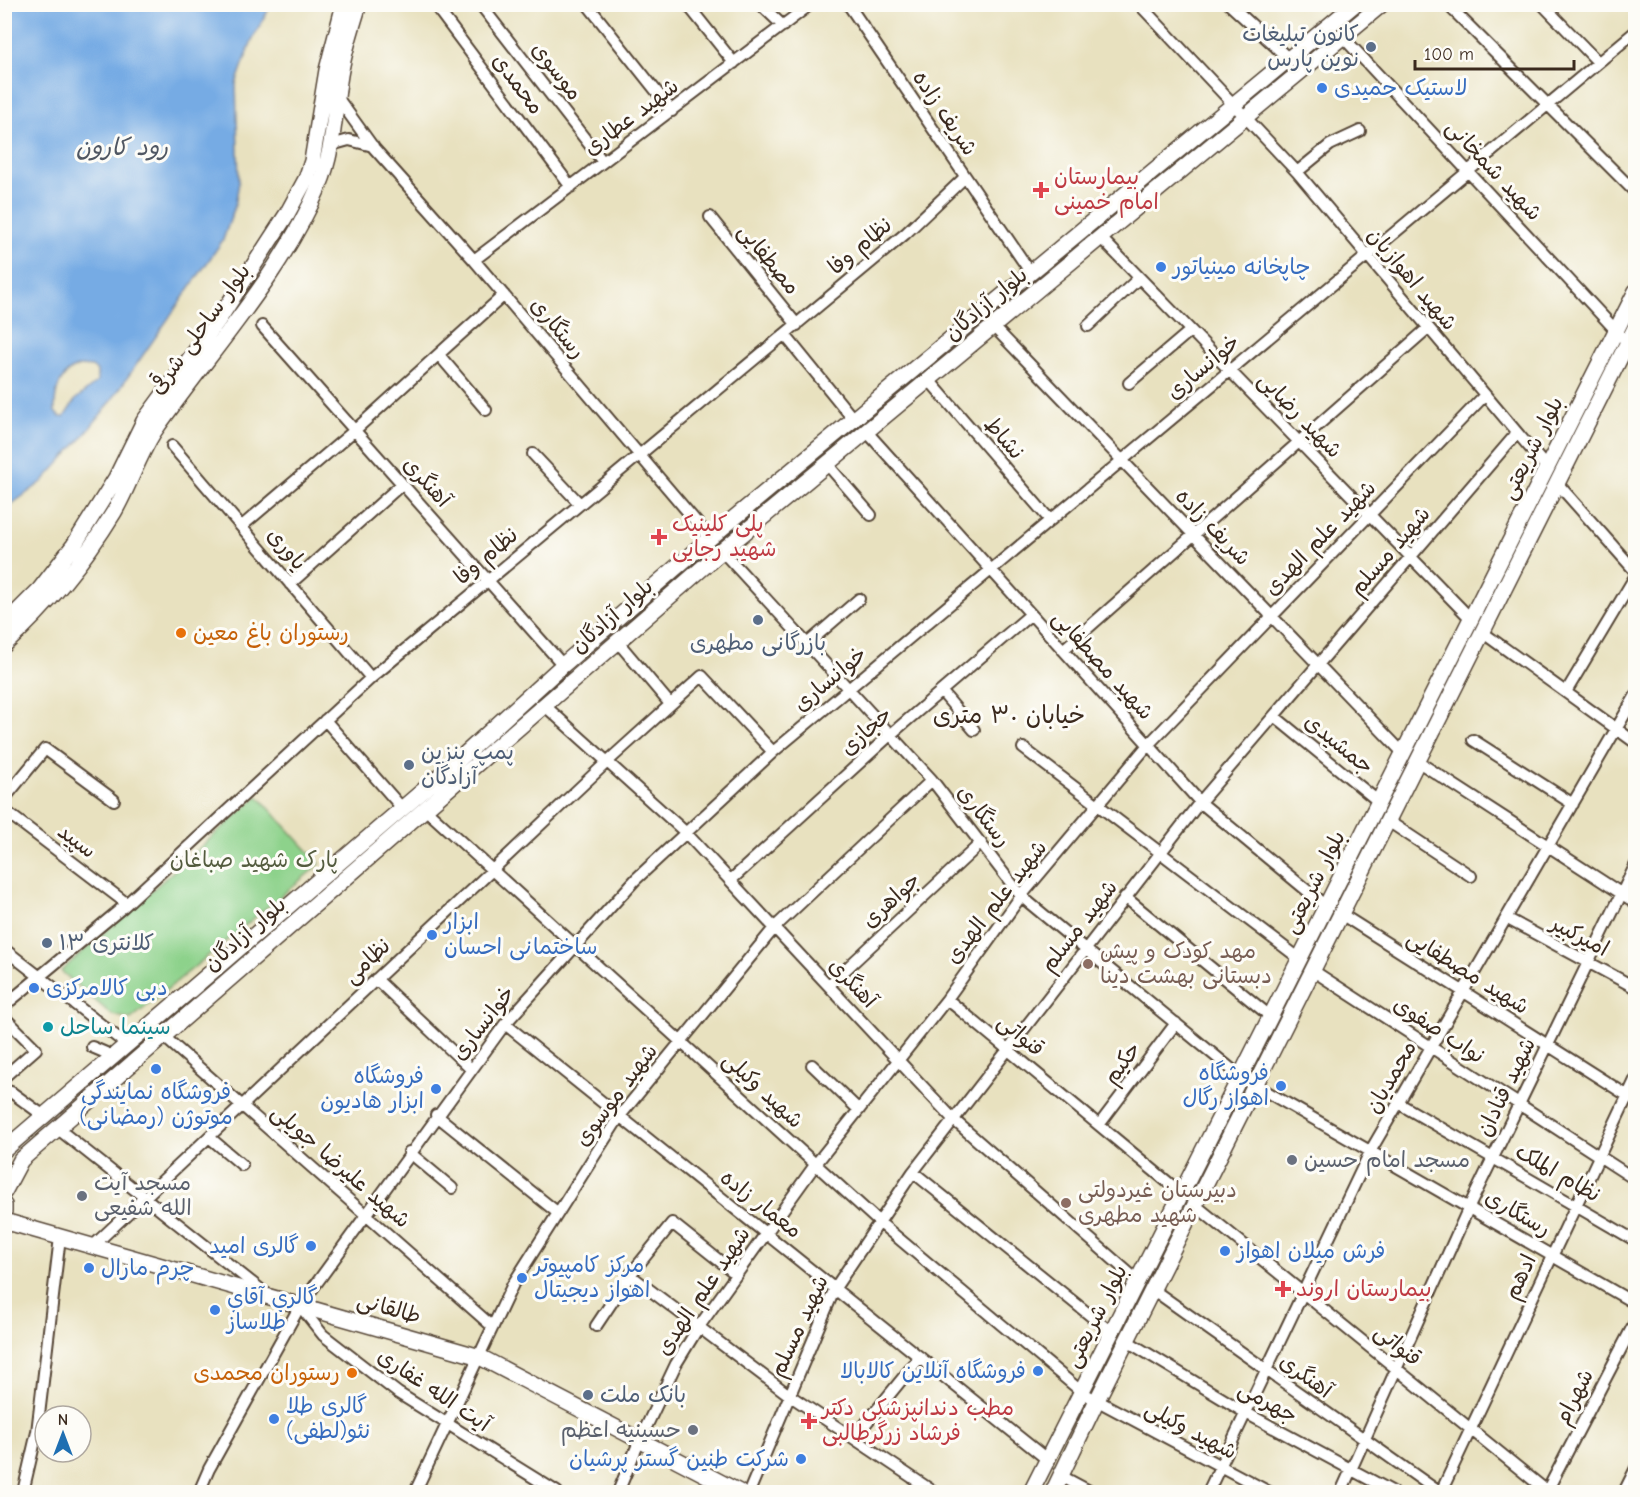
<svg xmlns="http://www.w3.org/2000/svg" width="1640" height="1497" font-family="'Comic Neue','Playpen Sans Arabic',sans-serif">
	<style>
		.green { fill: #8dd28b; stroke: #647e54; stroke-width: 1.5 }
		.water { fill: #76abe4; stroke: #586a81; stroke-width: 1.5; fill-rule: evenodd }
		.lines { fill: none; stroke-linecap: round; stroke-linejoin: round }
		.street-casing { stroke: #554536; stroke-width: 14 }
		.secondary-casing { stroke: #554536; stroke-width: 18 }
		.street { stroke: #fff; stroke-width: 10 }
		.secondary { stroke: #fff; stroke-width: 15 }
		.service-dot { fill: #5c6f8a; stroke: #fdfcf7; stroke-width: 2 }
		.shop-dot { fill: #3f7fe0; stroke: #fdfcf7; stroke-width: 2 }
		.health-dot { fill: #e0444e; stroke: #fdfcf7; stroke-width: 2 }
		.food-dot { fill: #e8710a; stroke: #fdfcf7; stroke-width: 2 }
		.education-dot { fill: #8d6e63; stroke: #fdfcf7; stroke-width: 2 }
		.culture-dot { fill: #0f9aa8; stroke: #fdfcf7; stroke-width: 2 }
		.worship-dot { fill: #6b7280; stroke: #fdfcf7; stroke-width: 2 }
		.labels { text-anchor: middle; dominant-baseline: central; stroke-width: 6; stroke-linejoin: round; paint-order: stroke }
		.service-label { font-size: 22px; fill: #4e5e75; stroke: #fdfcf7; text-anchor: start }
		.street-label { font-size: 22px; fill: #3b2a1e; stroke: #fdfcf7 }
		.shop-label { font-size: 22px; fill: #366cbe; stroke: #fdfcf7; text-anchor: start }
		.health-label { font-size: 22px; fill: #be3a42; stroke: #fdfcf7; text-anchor: start }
		.food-label { font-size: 22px; fill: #c56008; stroke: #fdfcf7; text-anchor: start }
		.park-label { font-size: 22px; fill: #545c3f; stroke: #fdfcf7 }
		.education-label { font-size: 22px; fill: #785e54; stroke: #fdfcf7; text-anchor: start }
		.culture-label { font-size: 22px; fill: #0d838f; stroke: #fdfcf7; text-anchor: start }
		.worship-label { font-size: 22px; fill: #5b616d; stroke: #fdfcf7; text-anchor: start }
		.water-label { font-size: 24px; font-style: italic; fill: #505763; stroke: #fdfcf7 }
		.neighbourhood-label { font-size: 24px; fill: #3b2a1e; stroke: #fdfcf7 }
	</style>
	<rect width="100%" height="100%" fill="#fdfcf7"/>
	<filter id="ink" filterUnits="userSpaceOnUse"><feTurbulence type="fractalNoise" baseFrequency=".0167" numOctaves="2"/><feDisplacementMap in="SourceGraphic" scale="12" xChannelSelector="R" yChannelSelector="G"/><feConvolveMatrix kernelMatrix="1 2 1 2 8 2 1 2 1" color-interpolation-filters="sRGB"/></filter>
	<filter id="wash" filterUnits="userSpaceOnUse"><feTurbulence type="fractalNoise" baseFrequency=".008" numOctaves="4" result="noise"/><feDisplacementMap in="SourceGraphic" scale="24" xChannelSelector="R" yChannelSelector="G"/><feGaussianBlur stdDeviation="1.35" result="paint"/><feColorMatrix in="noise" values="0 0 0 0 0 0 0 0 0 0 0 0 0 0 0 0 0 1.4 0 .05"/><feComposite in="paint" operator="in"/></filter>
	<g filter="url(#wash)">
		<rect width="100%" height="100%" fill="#e8e1bf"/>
		<path class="green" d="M 258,796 L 320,864 L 131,1019 L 112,1015 L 61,971 Z"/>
		<path class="water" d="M 5,4 L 271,5 L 252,40 L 236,84 L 239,182 L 235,206 L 223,240 L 109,404 L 81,439 L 42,482 L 5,509 ZM 80,366 L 92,367 L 97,371 L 97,382 L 76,399 L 64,417 L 60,417 L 55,412 C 54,393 60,371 80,366 Z"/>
	</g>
	<g filter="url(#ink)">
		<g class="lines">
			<g class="street-casing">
				<path id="street" d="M 434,4 L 571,187
					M 480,4 L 603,162
					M 587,4 L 672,111
					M 687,4 L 734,63
					M 760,4 L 783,26
					M 848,4 L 1031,273
					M 1139,4 L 1297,172 L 1547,468
					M 1229,4 L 1289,59
					M 1447,4 L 1636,193
					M 1542,4 L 1598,62
					M 1343,37 L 1636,352
					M 337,97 L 373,147 L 474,260 L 710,538
					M 331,145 L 349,140 L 373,146
					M 1297,172 L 1330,145 L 1360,131
					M 710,217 L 797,325
					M 1101,238 L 1471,619
					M 474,260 L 811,4
					M 262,326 L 563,665
					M 1088,326 L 1139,278
					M 994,327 L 1403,753
					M 785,335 L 854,420
					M 439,355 L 486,410
					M 929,380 L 1050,520
					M 1129,383 L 1190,331
					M 867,432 L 1200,802 L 1327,907
					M 172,446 L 371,678
					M 533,454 L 579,503
					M 827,464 L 871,515
					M 1557,483 L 1636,572
					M 242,526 L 355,430 L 504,295
					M 722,551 L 932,780 L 1021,896 L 1085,949 L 1241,1077 L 1636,1304
					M 290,584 L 402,484
					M 1482,632 L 1636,743
					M 617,641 L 670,704
					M 807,644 L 859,599
					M 1063,650 L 1428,328
					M 941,691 L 974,730
					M 1566,692 L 1636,575
					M 544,705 L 684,831 L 954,1120 L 1138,1281
					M 1274,716 L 1379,802
					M 325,720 L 402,808
					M 1473,740 L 1573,804
					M 1023,748 L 1300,959
					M 1417,761 L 1636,903
					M 4,799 L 45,749 L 114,800
					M 424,808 L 879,1222 L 1083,1393 L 1269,1492
					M 4,810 L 126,903
					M 1388,821 L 1471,876
					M 731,880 L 890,735 L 1031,614
					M 1125,897 L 1271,1017
					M 1341,914 L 1636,1101
					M 1506,918 L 1636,988
					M 4,949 L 126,1044
					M 1312,970 L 1636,1180
					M 376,979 L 471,1069
					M 829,985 L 981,843
					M 947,999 L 1182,1194
					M 4,1006 L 122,908 L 371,678 L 905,234 L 965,177
					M 4,1017 L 36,1049 L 4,1077
					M 505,1024 L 1049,1461
					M 162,1035 L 493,1327
					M 92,1047 L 113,1056
					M 812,1065 L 859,1110
					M 4,1090 L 11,1092 L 44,1116
					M 1398,1103 L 1636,1241
					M 436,1115 L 558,1213
					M 1099,1125 L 1176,1023
					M 57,1128 L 265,1293
					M 209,1137 L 242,1165
					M 409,1152 L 452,1188
					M 913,1172 L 1112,1333
					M 1195,1205 L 1548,1492
					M 93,1246 L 607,762 L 702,676 L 773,752
					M 630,1275 L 789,1395 L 934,1492
					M 1152,1289 L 1439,1492
					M 300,1306 L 323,1335 L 398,1393 L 557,1492
					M 596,1326 L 630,1275 L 672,1223 L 736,1274
					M 1127,1341 L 1246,1413 L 1393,1492
					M 854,1438 L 920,1357
					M 1061,1476 L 1091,1492
					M 1547,1491 L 1636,1320
					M 23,1492 L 37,1432 L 60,1237
					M 199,1492 L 209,1469 L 300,1306 L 505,1024 L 636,879 L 773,752 L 1636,31
					M 415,1492 L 513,1284 L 619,1117 L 775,927 L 932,780
					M 618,1492 L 639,1442 L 676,1364 L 698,1328 L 815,1165 L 947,999 L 1021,896 L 1148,745 L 1485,395
					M 749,1492 L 835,1288 L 913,1172 L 1200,802 L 1517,433
					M 1208,1492 L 1371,1150 L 1636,695
					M 1341,1492 L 1469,1207 L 1636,864
					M 1441,1492 L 1636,1078
					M 1624,1492 L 1636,1468"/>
			</g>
			<g class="secondary-casing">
				<path id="secondary" d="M 4,625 L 40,589 L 74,545 L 116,478 L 144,421 L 219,319 L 287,214 L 306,179 L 312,161 L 327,70 L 344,4
					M 4,645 C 47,606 84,561 114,512 C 130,485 139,452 157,427 C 212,349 281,275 319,186 C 334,151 334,112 340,75 C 344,51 352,27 359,4
					M 4,1150 L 453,765 L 563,665 L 710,538 L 1355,4
					M 4,1192 L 21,1160 L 722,551 L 1382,4
					M 4,1205 L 4,1212
					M 4,1221 L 480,1357 L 739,1492
					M 1031,1492 L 1636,291
					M 1053,1492 L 1096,1402 L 1636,326"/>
			</g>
			<use href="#street" class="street"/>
			<use href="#secondary" class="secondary"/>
		</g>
	</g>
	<g class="service-dot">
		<circle cx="1371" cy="47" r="6"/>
		<circle cx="758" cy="620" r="6"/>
		<circle cx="409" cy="765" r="6"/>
		<circle cx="47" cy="943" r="6"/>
		<circle cx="588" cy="1395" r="6"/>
	</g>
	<g class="shop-dot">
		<circle cx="1322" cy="88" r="6"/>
		<circle cx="1161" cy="267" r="6"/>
		<circle cx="432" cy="935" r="6"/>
		<circle cx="34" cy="988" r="6"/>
		<circle cx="156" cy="1069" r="6"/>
		<circle cx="1281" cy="1086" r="6"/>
		<circle cx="436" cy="1089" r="6"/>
		<circle cx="311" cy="1246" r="6"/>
		<circle cx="1225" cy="1251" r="6"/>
		<circle cx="89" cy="1268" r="6"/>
		<circle cx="522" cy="1278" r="6"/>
		<circle cx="215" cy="1310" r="6"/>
		<circle cx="1038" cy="1371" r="6"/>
		<circle cx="274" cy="1419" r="6"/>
		<circle cx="801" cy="1459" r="6"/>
	</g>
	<g class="health-dot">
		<path d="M1038 181h6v6h6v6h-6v6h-6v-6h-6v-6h6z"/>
		<path d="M656 528h6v6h6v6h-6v6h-6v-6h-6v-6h6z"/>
		<path d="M1280 1280h6v6h6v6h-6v6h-6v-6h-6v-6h6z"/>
		<path d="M806 1412h6v6h6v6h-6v6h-6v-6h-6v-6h6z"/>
	</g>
	<g class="food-dot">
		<circle cx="181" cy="633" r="6"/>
		<circle cx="352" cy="1373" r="6"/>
	</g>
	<g class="education-dot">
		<circle cx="1088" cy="964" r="6"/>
		<circle cx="1066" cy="1203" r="6"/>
	</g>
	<circle class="culture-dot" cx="48" cy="1027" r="6"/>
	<g class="worship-dot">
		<circle cx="1292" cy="1160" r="6"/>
		<circle cx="82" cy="1196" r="6"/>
		<circle cx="693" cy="1430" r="6"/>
	</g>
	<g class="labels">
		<g class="service-label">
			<text x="1359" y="34" text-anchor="end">کانون تبلیغات<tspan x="1359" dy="25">نوین پارس</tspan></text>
			<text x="758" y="643" text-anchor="middle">بازرگانی مطهری</text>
			<text x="421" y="752">پمپ بنزین<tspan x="421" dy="25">آزادگان</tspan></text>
			<text x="59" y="943">کلانتری ۱۳</text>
			<text x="600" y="1395">بانک ملت</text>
		</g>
		<g class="street-label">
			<text transform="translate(557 71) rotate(52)">موسوی</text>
			<text transform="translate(518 84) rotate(53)">محمدی</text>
			<text transform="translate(945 113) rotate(56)">شریف زاده</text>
			<text transform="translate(631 117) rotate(-37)">شهید عطاری</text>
			<text transform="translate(1494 170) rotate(47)">شهید شمخانی</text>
			<text transform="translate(860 246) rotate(-40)">نظام وفا</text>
			<text transform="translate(769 259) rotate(51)">مصطفایی</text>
			<text transform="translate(1412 279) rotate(50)">شهید اهوازیان</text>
			<text transform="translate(986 304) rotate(-40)">بلوار آزادگان</text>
			<text transform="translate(558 328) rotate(50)">رستگاری</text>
			<text transform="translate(200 329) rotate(-54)">بلوار ساحلی شرقی</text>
			<text transform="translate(1203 367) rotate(-40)">خوانساری</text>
			<text transform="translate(1300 415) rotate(46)">شهید رضایی</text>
			<text transform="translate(1004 438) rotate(49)">نشاط</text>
			<text transform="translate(1532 448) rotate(-63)">بلوار شریعتی</text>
			<text transform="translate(427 482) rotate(48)">آهنگری</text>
			<text transform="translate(1213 527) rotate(46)">شریف زاده</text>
			<text transform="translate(1320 538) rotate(-46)">شهید علم الهدی</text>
			<text transform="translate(287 549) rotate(50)">یاوری</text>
			<text transform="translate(1390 551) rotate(-49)">شهید مسلم</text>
			<text transform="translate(486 556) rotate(-40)">نظام وفا</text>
			<text transform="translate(612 616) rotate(-41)">بلوار آزادگان</text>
			<text transform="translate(1103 665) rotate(48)">شهید مصطفایی</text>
			<text transform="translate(830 679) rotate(-40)">خوانساری</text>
			<text transform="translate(866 731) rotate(-42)">حجازی</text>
			<text transform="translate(1339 744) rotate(39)">جمشیدی</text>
			<text transform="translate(984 816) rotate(52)">رستگاری</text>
			<text transform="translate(77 841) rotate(37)">سپید</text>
			<text transform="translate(1314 882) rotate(-63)">بلوار شریعتی</text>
			<text transform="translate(891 900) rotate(-43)">جواهری</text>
			<text transform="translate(996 902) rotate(-52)">شهید علم الهدی</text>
			<text transform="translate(1079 926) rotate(-52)">شهید مسلم</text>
			<text transform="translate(245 934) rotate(-41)">بلوار آزادگان</text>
			<text transform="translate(1580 936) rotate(28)">امیرکبیر</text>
			<text transform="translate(367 961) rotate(-43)">نظامی</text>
			<text transform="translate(1468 972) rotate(32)">شهید مصطفایی</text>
			<text transform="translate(853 983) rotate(47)">آهنگری</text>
			<text transform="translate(483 1023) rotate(-52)">خوانساری</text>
			<text transform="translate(1439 1030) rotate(33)">نواب صفوی</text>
			<text transform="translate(1021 1035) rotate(40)">قنواتی</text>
			<text transform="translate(1122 1063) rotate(-53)">حکیم</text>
			<text transform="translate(1391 1077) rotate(-60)">محمدیان</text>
			<text transform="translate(1506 1087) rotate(-64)">شهید قنادان</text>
			<text transform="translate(763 1090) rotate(43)">شهید وکیلی</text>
			<text transform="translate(616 1095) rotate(-53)">شهید موسوی</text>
			<text transform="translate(341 1166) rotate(41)">شهید علیرضا جویلی</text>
			<text transform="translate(1558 1173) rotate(30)">نظام الملک</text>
			<text transform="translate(761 1204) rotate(38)">معمار زاده</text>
			<text transform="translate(1518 1213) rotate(30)">رستگاری</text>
			<text transform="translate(1520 1277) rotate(-65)">ادهم</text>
			<text transform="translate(703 1291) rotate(-56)">شهید علم الهدی</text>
			<text transform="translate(389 1308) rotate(16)">طالقانی</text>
			<text transform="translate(1096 1316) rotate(-63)">بلوار شریعتی</text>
			<text transform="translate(799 1326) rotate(-65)">شهید مسلم</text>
			<text transform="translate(1398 1345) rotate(39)">قنواتی</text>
			<text transform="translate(1306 1376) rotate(36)">آهنگری</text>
			<text transform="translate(434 1390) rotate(34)">آیت الله غفاری</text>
			<text transform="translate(1574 1397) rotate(-63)">شهرام</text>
			<text transform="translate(1268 1402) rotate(29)">جهرمی</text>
			<text transform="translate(1191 1430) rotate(28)">شهید وکیلی</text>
		</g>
		<g class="shop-label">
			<text x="1334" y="88">لاستیک حمیدی</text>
			<text x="1173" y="267">چاپخانه مینیاتور</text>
			<text x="444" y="922">ابزار<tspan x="444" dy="25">ساختمانی احسان</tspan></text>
			<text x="46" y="988">دبی کالامرکزی</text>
			<text x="1269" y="1073" text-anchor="end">فروشگاه<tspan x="1269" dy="25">اهواز رگال</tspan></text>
			<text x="424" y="1076" text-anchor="end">فروشگاه<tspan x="424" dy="25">ابزار هادیون</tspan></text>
			<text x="156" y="1092" text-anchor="middle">فروشگاه نمایندگی<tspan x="156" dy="25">موتوژن (رمضانی)</tspan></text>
			<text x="299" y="1246" text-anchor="end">گالری امید</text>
			<text x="1237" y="1251">فرش میلان اهواز</text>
			<text x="534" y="1265">مرکز کامپیوتر<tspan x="534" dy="25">اهواز دیجیتال</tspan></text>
			<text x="101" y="1268">چرم مارال</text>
			<text x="227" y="1297">گالري آقاي<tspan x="227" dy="25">طلاساز</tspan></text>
			<text x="1026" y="1371" text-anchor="end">فروشگاه آنلاین کالابالا</text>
			<text x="286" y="1406">گالری طلا<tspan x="286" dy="25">نئو(لطفی)</tspan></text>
			<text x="789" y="1459" text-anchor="end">شرکت طنین گستر پرشیان</text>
		</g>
		<g class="health-label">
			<text x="1054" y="177">بیمارستان<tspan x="1054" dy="25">امام خمینی</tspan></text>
			<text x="672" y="524">پلی کلینیک<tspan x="672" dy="25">شهید رجایی</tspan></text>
			<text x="1296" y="1289">بیمارستان اروند</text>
			<text x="822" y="1408">مطب دندانپزشکی دکتر<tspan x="822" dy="25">فرشاد زرگرطالبی</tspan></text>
		</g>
		<g class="food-label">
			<text x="193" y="633">رستوران باغ معین</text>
			<text x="340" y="1373" text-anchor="end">رستوران محمدی</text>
		</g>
		<g class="park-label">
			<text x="254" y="860">پارک شهید صباغان</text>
		</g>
		<g class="education-label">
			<text x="1100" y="951">مهد کودک و پیش<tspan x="1100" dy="25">دبستانی بهشت دینا</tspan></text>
			<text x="1078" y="1190">دبیرستان غیردولتی<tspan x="1078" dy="25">شهید مطهری</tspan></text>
		</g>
		<g class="culture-label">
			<text x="60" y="1027">سینما ساحل</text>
		</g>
		<g class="worship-label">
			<text x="1304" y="1160">مسجد امام حسین</text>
			<text x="94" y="1183">مسجد آیت<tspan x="94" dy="25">الله شفیعی</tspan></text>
			<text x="681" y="1430" text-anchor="end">حسینیه اعظم</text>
		</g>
		<g class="water-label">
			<text x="122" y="147">رود کارون</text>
		</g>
		<g class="neighbourhood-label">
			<text x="1009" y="715">خیابان ۳۰ متری</text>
		</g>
	</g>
	<rect width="1640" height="1497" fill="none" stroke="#fdfcf7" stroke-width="24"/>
	<g transform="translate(63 1434)"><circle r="28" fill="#fdfcf7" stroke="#afa8a0" stroke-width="1.5"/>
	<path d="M0-4.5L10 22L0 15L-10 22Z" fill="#1f6fb2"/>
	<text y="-9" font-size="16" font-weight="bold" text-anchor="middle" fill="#3b2a1e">N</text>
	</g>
	<path d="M1415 60v9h159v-9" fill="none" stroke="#3b2a1e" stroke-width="3"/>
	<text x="1424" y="60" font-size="18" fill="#3b2a1e" stroke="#fdfcf7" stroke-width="4.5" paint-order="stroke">100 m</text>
</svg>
